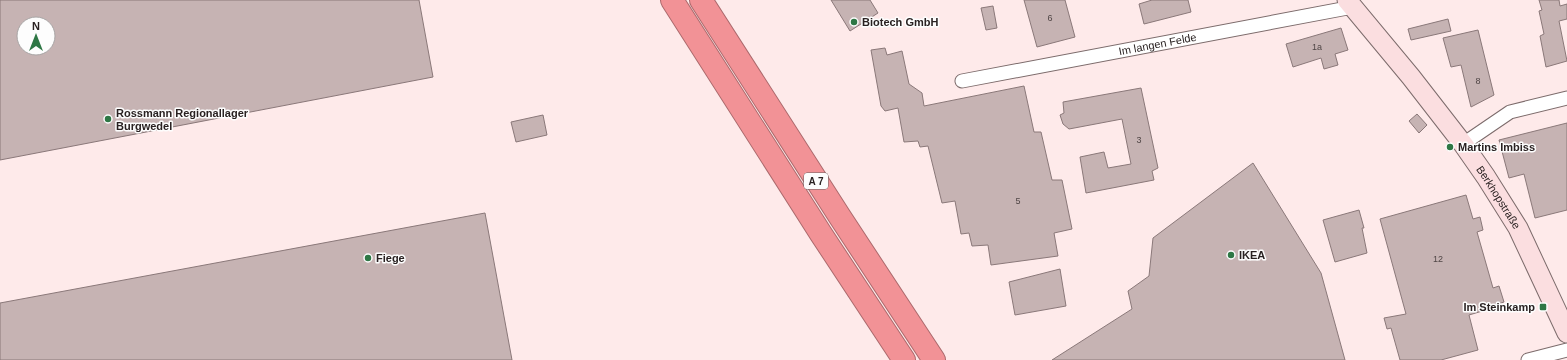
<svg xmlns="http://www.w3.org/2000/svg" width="1567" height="360" font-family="Arial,sans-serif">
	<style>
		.building { fill: #c6b3b3; stroke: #8a7879; fill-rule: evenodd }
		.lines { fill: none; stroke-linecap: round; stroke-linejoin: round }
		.minor-casing { stroke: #7c6b6b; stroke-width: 15 }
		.secondary-casing { stroke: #7c6b6b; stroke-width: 21 }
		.motorway-casing { stroke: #ac6a6d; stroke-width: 24 }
		.minor { stroke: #fff; stroke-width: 13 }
		.secondary { stroke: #fbdee0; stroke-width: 19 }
		.motorway { stroke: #f29296; stroke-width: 22 }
		.poi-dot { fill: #2e7745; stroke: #fdfdfd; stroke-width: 1.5 }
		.labels { text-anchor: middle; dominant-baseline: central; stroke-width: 3; stroke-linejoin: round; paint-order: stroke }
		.number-label { font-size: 9px; fill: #504646 }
		.shield { fill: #fdfdfd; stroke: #696363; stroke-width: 1 }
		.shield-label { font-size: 10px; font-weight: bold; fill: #292121 }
		.poi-label { font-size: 11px; font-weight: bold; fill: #292121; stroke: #fdfdfd; text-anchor: start }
		.street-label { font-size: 11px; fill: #292121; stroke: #fdfdfd }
	</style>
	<rect width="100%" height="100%" fill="#feeaea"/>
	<path class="building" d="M 0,0 L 419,0 L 433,77 L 0,160 ZM 24,24 L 48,24 L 48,48 L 24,48 Z
		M 831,0 L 870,0 L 878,13 L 850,31 Z
		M 1024,0 L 1065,0 L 1075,37 L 1037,47 Z
		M 1152,0 L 1188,0 L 1191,12 L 1144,24 L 1139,4 Z
		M 1539,0 L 1559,0 L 1560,6 L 1567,4 L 1567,19 L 1559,21 L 1567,61 L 1546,67 L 1540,36 L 1544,34 L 1539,11 L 1542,10 Z
		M 993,6 L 997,28 L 986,30 L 981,8 Z
		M 1448,19 L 1451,31 L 1411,40 L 1408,29 Z
		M 1341,28 L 1348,50 L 1335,54 L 1338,65 L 1324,69 L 1321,58 L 1293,67 L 1286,44 Z
		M 1478,30 L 1494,95 L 1471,107 L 1461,65 L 1451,67 L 1443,38 Z
		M 885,48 L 887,55 L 902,51 L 909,84 L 922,93 L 924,106 L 1024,86 L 1034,132 L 1041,132 L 1052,180 L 1062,180 L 1072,229 L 1054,233 L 1058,256 L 991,265 L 988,245 L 972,246 L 969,233 L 961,234 L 955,201 L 942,203 L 928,146 L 920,147 L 918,141 L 904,142 L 898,108 L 885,111 L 881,106 L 871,50 Z
		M 1141,88 L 1158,168 L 1152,171 L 1154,180 L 1086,193 L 1080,157 L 1104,152 L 1108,168 L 1131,164 L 1122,119 L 1069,129 L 1063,124 L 1060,115 L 1064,113 L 1063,102 Z
		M 1417,114 L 1427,125 L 1419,133 L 1409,121 Z
		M 543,115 L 547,135 L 516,142 L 511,122 Z
		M 1567,123 L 1567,210 L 1535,218 L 1524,174 L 1509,178 L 1499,140 Z
		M 1253,163 L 1321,273 L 1345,360 L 1052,360 L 1132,309 L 1128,291 L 1149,276 L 1153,238 Z
		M 1466,195 L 1473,219 L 1480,217 L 1483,230 L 1477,232 L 1493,288 L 1499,286 L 1504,302 L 1492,306 L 1489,309 L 1469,315 L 1478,350 L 1441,360 L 1400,360 L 1391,328 L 1387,329 L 1384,318 L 1406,314 L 1380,219 Z
		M 1359,210 L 1364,228 L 1362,228 L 1367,253 L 1335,262 L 1323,220 Z
		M 485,213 L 512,360 L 0,360 L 0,303 Z
		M 1060,269 L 1066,306 L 1015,315 L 1009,282 Z"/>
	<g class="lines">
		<g class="minor-casing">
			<g id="minor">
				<path id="s1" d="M 962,81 L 1353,7"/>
				<path d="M 1463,144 L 1510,112 L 1567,98"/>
				<path d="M 1528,360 L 1567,350"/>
			</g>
		</g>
		<g class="secondary-casing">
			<g id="secondary">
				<path id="s2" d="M 1347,0 L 1411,77 L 1463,144 L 1486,177 L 1518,228 L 1567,333"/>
			</g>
		</g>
		<g class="motorway-casing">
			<path id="motorway" d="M 672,0 L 821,234 L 904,360
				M 701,0 L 840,217 L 934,360"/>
		</g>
		<use href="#minor" class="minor"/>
		<use href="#secondary" class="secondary"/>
		<use href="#motorway" class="motorway"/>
	</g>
	<g class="poi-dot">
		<circle cx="854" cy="22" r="4"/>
		<circle cx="108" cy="119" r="4"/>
		<circle cx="1450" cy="147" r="4"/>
		<circle cx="1231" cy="255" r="4"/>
		<circle cx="368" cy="258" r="4"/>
		<rect x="1539" y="303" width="8" height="8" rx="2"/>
	</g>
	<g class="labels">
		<g class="number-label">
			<text x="1050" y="18">6</text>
			<text x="1317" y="47">1a</text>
			<text x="1478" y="81">8</text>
			<text x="1139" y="140">3</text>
			<text x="1018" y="201">5</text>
			<text x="1438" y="259">12</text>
		</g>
		<rect class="shield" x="804" y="173" width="24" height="16" rx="3"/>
		<g class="shield-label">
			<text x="816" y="181">A 7</text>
		</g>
		<g class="poi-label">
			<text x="862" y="22">Biotech GmbH</text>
			<text x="116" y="113">Rossmann Regionallager<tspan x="116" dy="13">Burgwedel</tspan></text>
			<text x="1458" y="147">Martins Imbiss</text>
			<text x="1239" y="255">IKEA</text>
			<text x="376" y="258">Fiege</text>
			<text x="1535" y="307" text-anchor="end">Im Steinkamp</text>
		</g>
		<g class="street-label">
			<text stroke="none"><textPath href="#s1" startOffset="199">Im langen Felde</textPath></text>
			<text stroke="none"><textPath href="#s2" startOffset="249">Berkhopstraße</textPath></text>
		</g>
	</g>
	<g transform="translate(36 36)"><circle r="19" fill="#fdfdfd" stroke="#a8a5a5"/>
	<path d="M0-3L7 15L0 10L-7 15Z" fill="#2e7745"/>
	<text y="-6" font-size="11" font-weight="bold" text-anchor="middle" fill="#292121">N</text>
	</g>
</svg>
